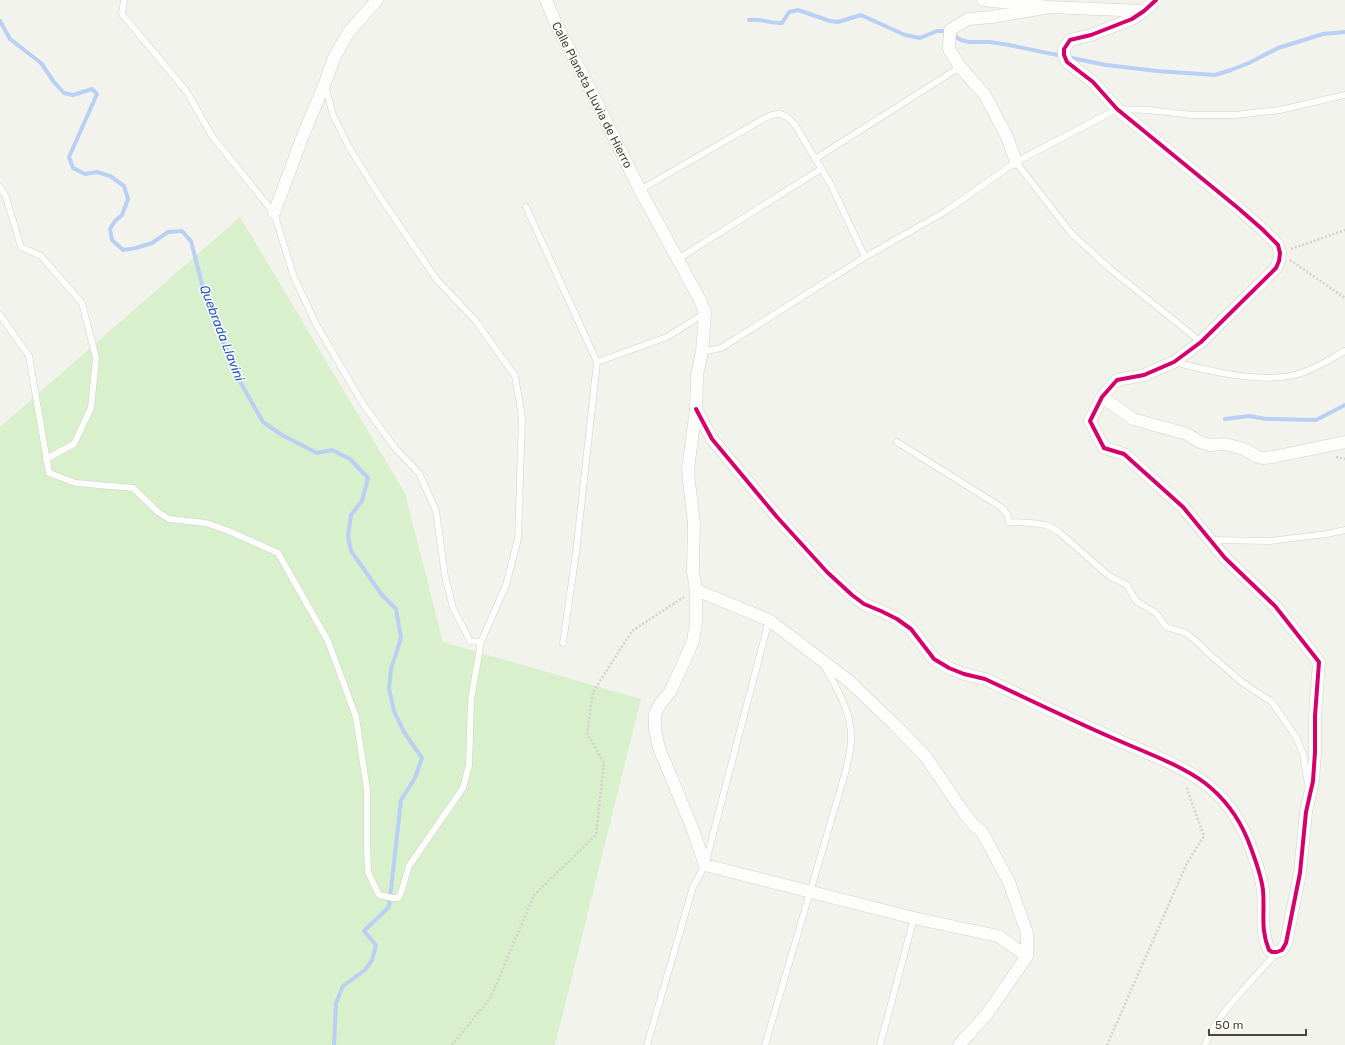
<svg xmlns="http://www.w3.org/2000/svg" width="1345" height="1045" font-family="Rubik,sans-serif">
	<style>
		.green { fill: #d8f0cb }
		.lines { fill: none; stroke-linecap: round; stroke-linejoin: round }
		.stream { stroke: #bacff4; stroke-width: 4 }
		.lane-casing { stroke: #d1d1ca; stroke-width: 7 }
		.street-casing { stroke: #d1d1ca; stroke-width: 13 }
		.path { stroke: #d3d3cb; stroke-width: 2.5; stroke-dasharray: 2 2; stroke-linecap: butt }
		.lane { stroke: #fdfdfc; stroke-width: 6 }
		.street { stroke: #fdfdfc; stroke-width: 12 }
		.cycleway-casing { stroke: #fff; stroke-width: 6 }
		.cycleway { stroke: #d6006c; stroke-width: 4 }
		.labels { text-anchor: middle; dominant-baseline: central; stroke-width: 3; stroke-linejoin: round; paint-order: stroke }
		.street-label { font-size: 12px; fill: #4b4837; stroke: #fff }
		.water-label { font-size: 13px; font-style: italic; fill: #255ac1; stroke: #fff }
	</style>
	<rect width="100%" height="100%" fill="#f3f3ed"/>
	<path class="green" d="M 240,217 L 405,493 L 443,642 L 641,699 L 555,1045 L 0,1045 L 0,427 Z"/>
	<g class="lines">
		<path class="stream" d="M 749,20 C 761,18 770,24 782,23 L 789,12 L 798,10 L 830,21 L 838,22 L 861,15 L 905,35 L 920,38 L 937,31 L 946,31 L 961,40 L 969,42 L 990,42 L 1009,45 L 1106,65 L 1157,71 L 1215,75 L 1231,70 L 1249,63 L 1278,48 L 1323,34 L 1345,32
			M 0,21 L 10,39 L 41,63 L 54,82 L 64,93 L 73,95 L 92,89 L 97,94 L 69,157 L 73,168 L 85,174 L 97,172 L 110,176 L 124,186 L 128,199 L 122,215 L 115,221 L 110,229 L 112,240 L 123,250 L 136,248 L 152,243 L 168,232 L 182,231 L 191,241 L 204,292 L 234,371 L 263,422 L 282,435 L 317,453 L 332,450 L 350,459 L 368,478 L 362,501 L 351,515 L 348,536 L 351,551 L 382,595 L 396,609 L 401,638 L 391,669 L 389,688 L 394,711 L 404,732 L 422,758 L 415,778 L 401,800 L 389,907 L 364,931 L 376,945 L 372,960 L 365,970 L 343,986 L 336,1003 L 334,1045
			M 1225,419 L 1249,416 L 1266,419 L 1316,420 L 1345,405"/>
		<g class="lane-casing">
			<path id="lane" d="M 124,0 L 122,14 L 187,92 L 212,136 L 274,213 L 294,277 L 316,324 L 363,404 L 395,448 L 419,473 L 436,511 L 445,576 L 453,608 L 470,641 L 481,642
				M 815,159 L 960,67
				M 1016,162 L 1071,233 L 1109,268 L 1201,342
				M 0,187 L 6,197 L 21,247 L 41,256 L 82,303 L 96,358 L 91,408 L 74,444 L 46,459
				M 640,190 L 763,119 C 778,111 784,112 795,125 L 830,183 L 865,257
				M 526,207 L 597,362 L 667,337 L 705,313
				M 678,259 L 821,169
				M 0,315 L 29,356 L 49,473 L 76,483 L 133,488 L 158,512 L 169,519 L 206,523 L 229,531 L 278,553 L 328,641 L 356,717 L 367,790 L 367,846 L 368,872 L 379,895 L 393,898 L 398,898 L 401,893 L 409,866 L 463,788 L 469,765 L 471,700 L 481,642 L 506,585 L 518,539 L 522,417 L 515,376 L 475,320 L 437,280 L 380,197 L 349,147 L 333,115 L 325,85
				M 702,352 L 721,348 L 865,257 L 946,211 L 1016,162 L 1117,109 L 1149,110 L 1192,115 L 1235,115 L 1280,110 L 1345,95
				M 1174,362 C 1209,371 1270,386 1304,372 C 1318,367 1332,358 1345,351
				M 897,442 L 1001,507 L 1007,514 L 1009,522 L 1031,523 L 1046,525 L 1059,532 L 1109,576 L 1127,585 L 1136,601 L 1156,613 L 1166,627 L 1186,633 L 1196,641 L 1208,653 L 1243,683 L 1272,702 L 1296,737 L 1303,754 L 1308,784
				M 1211,540 L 1270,541 L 1327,534 L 1345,530
				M 563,643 L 576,553 L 597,362
				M 647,1045 L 693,887 L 705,865 L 769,620
				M 765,1045 L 846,770 C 848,759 852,747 851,736 C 851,711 837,689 825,667
				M 880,1045 L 914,918
				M 1205,1045 C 1217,1013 1255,978 1277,952"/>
		</g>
		<g class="street-casing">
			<path id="street" d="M 546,0 L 556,24 L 586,81 L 640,190 L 700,300 L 705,313 L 702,352 L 697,375 L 696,409 L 688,469 L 689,482 L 694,522 L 693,572 L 696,590 L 696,622 L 693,641 L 682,666 L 670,692 L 660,704 L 655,714 L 655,729 L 659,748 L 693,830 L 705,865 L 914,918 L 998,936 L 1027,956
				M 983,0 L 1049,7 L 1144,11
				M 1016,162 L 1007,137 L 985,95 L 960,67 L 949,49 L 950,30 L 968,19 L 992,17 L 1049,7
				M 274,213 L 304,133 L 325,83 L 334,58 L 348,33 L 377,0
				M 1102,397 L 1133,419 L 1187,434 L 1200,442 L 1210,445 L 1225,444 L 1244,449 L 1256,456 L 1263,458 L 1273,457 L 1345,442
				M 696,409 L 712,439 L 777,517 L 827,572 L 852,595 L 864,604 L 881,611 L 897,619 L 911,629 L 934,659 L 949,668 L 964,674 L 985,679 C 1028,699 1071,720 1115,739 C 1144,752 1179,764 1205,783 C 1223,797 1238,817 1247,838 C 1253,853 1261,874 1263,890 C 1265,912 1260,929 1269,950 L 1272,952 L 1277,952 L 1282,950 L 1286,943 L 1300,873 L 1306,812 L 1313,781 L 1315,752 L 1315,716 L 1319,662 L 1275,606 L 1225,558 L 1183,507 L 1124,454 L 1104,448 L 1090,421 L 1102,397 L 1117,380 L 1144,375 L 1174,362 L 1201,342 L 1276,268 L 1279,261 L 1280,253 L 1278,245 L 1262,229 L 1238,208 L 1117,109 L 1093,82 L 1067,62 L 1064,55 L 1064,49 L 1070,40 L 1091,35 L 1132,19 L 1144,11 L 1156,0
				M 696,590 L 769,620 L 849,681 L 895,725 L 926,757 L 962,810 L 972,823 L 982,832 L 1009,882 L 1027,933 L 1027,956 L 987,1014 L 959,1045"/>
		</g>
		<path class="path" d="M 1291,249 L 1345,230
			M 1290,260 L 1345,298
			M 1336,457 L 1345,459
			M 452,1045 L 491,997 L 534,895 L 596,835 L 604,763 L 587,733 L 593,692 L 632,631 L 684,597
			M 1107,1045 L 1187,863 L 1204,836 L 1186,786"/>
		<use href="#lane" class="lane"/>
		<use href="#street" class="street"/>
		<g class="cycleway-casing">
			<path id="cycleway" d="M 696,409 L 712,439 L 777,517 L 827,572 L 852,595 L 864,604 L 881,611 L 897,619 L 911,629 L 934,659 L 949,668 L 964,674 L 985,679 C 1028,699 1071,720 1115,739 C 1144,752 1179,764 1205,783 C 1223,797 1238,817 1247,838 C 1253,853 1261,874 1263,890 C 1265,912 1260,929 1269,950 L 1272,952 L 1277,952 L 1282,950 L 1286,943 L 1300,873 L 1306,812 L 1313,781 L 1315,752 L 1315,716 L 1319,662 L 1275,606 L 1225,558 L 1183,507 L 1124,454 L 1104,448 L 1090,421 L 1102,397 L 1117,380 L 1144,375 L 1174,362 L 1201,342 L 1276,268 L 1279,261 L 1280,253 L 1278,245 L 1262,229 L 1238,208 L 1117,109 L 1093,82 L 1067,62 L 1064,55 L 1064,49 L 1070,40 L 1091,35 L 1132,19 L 1144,11 L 1156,0"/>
		</g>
		<use href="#cycleway" class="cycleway"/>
	</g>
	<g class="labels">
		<g class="street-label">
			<text transform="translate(592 95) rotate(63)">Calle Planeta Lluvia de Hierro</text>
		</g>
		<g class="water-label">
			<text transform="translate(222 333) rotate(69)">Quebrada Llavini</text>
		</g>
	</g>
	<path d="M1209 1029v6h97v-6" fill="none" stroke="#4b4837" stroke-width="2"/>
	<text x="1215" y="1029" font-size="12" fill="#4b4837" stroke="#ffffff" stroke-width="3" paint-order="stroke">50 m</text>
</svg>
